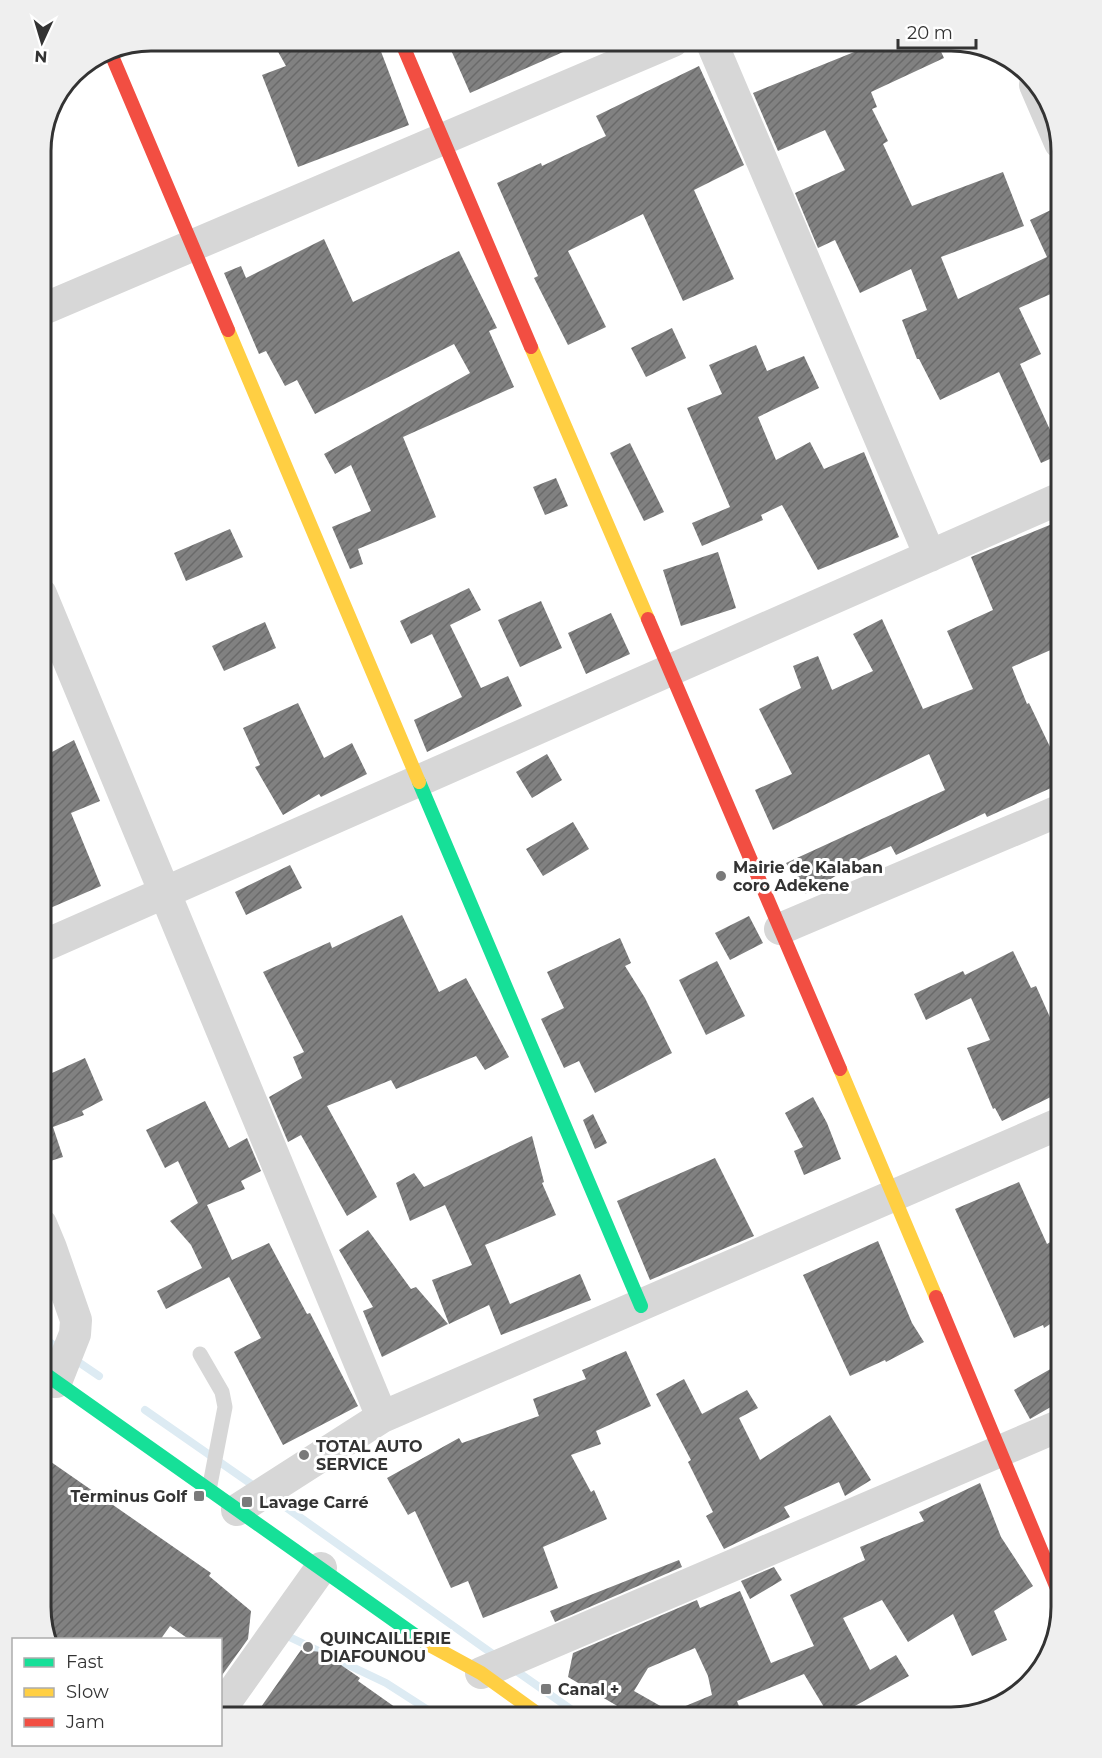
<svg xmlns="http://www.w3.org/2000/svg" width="1102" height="1758" font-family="Montserrat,sans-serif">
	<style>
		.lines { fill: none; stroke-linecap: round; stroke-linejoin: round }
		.stream { stroke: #ddebf3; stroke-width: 8 }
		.building { fill: url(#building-hatch); fill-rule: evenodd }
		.lane { stroke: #d7d7d7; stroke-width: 15 }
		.street { stroke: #d7d7d7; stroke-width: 32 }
		.fast { stroke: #16e098; stroke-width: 14 }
		.slow { stroke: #ffcf43; stroke-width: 14 }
		.jam { stroke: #f24e42; stroke-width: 14 }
		.poi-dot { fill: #7a7a7a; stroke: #fff; stroke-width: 2 }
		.labels { text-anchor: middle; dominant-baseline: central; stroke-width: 6; stroke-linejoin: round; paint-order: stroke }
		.poi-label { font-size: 16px; font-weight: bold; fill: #333; stroke: #fff; text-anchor: start }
		.rim { fill: none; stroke: #333; stroke-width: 3 }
	</style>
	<defs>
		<pattern id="building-hatch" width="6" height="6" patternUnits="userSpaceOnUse" patternTransform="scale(1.5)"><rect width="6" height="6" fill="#818181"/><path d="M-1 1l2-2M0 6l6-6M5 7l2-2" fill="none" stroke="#6a6a6a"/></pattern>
	</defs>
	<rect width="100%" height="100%" fill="#fff"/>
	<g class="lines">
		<path class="stream" d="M 41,1336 L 62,1351
			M 74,1359 L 99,1376
			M 145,1410 L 257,1488
			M 270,1496 L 497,1657
			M 281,1633 L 386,1683 L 439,1717
			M 512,1668 L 582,1717"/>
	</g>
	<path class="building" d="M 272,41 L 377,41 L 409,125 L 298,167 L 262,75 L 286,66 Z
		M 447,41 L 588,41 L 470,93 Z
		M 867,41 L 936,41 L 944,58 L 871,92 L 877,107 L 872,109 L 888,141 L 883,144 L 912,206 L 1003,172 L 1024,226 L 941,257 L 958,299 L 1047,257 L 1030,220 L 1053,209 L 1062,227 L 1062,289 L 1019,308 L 1041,354 L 1020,364 L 1061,454 L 1041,463 L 999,372 L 940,400 L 919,359 L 917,359 L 902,320 L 927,310 L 911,269 L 860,293 L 835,240 L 818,248 L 795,193 L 845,170 L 825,130 L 778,151 L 753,93 L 869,46 Z
		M 699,66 L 744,165 L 694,190 L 734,279 L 683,301 L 643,214 L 568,251 L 606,327 L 568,345 L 534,278 L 538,276 L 497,183 L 541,163 L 542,166 L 606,136 L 596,116 Z
		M 324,239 L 353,302 L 459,251 L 497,328 L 489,331 L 514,387 L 403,437 L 436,517 L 358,549 L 363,564 L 350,569 L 332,527 L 371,511 L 351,465 L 335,474 L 324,454 L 470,373 L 454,344 L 315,414 L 297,380 L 285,386 L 266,351 L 259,354 L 224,273 L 241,266 L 246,278 Z
		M 672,328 L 686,358 L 646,377 L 631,348 Z
		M 756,345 L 767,371 L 804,356 L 819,388 L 758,417 L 776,460 L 810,442 L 824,469 L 864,452 L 899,537 L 818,570 L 782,505 L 761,515 L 763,520 L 702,546 L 692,523 L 730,507 L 687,408 L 722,394 L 709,365 Z
		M 630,443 L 664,512 L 644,521 L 610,453 Z
		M 556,478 L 568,506 L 545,515 L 533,487 Z
		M 1062,520 L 1062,645 L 1012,667 L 1027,704 L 1029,703 L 1062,772 L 1062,783 L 987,817 L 985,813 L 896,855 L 891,846 L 837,870 L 839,874 L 805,894 L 786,863 L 945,790 L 929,754 L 773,830 L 755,790 L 792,774 L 759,709 L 801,688 L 793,666 L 818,656 L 832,690 L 873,671 L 853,634 L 882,619 L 923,709 L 973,689 L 947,631 L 993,610 L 971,557 Z
		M 230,529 L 243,557 L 186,581 L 174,553 Z
		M 718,552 L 736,608 L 681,626 L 663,570 Z
		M 469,588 L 481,610 L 450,625 L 481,688 L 508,676 L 522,706 L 427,752 L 414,720 L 462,697 L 432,634 L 411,644 L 400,621 Z
		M 541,601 L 562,648 L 520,667 L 498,620 Z
		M 611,613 L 630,654 L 586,674 L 568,633 Z
		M 265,622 L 276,648 L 224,671 L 212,646 Z
		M 298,703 L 324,758 L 352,743 L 367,774 L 321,797 L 319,794 L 283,815 L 255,767 L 260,765 L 243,728 Z
		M 74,740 L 100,801 L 71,813 L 101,886 L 41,912 L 41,758 Z
		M 547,754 L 562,780 L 532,798 L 516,772 Z
		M 573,822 L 589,849 L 543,876 L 526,849 Z
		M 290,865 L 302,888 L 246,915 L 235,892 Z
		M 402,915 L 439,992 L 466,978 L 509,1057 L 485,1070 L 476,1056 L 396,1089 L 391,1080 L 327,1106 L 377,1197 L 347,1216 L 301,1135 L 288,1142 L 269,1097 L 302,1078 L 293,1057 L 304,1052 L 263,972 L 330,942 L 332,948 Z
		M 749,916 L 763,943 L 730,960 L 715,933 Z
		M 620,938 L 631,963 L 625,966 L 645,998 L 672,1053 L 595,1093 L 579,1061 L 564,1068 L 541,1019 L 564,1008 L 547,972 Z
		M 1013,951 L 1031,988 L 1036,986 L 1061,1042 L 1061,1092 L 1002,1121 L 995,1108 L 993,1109 L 967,1048 L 990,1040 L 971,998 L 926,1020 L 914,994 L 963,971 L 965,975 Z
		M 717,961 L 745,1016 L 706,1035 L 679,980 Z
		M 85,1058 L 103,1100 L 82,1111 L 84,1115 L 53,1127 L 63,1157 L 41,1164 L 41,1078 Z
		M 813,1097 L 827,1123 L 841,1159 L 804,1175 L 794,1151 L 803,1147 L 785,1113 Z
		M 205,1101 L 229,1148 L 247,1138 L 261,1171 L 241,1181 L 245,1189 L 207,1205 L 232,1260 L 269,1243 L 307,1314 L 310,1313 L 358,1406 L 283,1445 L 234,1352 L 261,1338 L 229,1277 L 166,1309 L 157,1291 L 202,1268 L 191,1245 L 170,1221 L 198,1203 L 178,1161 L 165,1168 L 146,1130 Z
		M 593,1114 L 607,1143 L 595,1149 L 583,1120 Z
		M 532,1136 L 544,1182 L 542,1183 L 556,1215 L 485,1245 L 510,1304 L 580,1274 L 591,1300 L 501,1335 L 489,1305 L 449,1324 L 432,1280 L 472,1265 L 445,1205 L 410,1221 L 396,1183 L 414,1173 L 424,1187 Z
		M 715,1158 L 754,1236 L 650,1280 L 617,1201 Z
		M 1019,1182 L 1047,1244 L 1061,1236 L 1061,1317 L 1044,1328 L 1043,1325 L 1014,1338 L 955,1209 Z
		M 368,1230 L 411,1289 L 416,1287 L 448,1324 L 382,1357 L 363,1311 L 373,1307 L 339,1250 Z
		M 878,1241 L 912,1323 L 924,1342 L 886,1362 L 885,1360 L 850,1376 L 803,1275 Z
		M 626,1351 L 651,1406 L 596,1431 L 601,1444 L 571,1455 L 591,1492 L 594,1490 L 607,1519 L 543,1547 L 558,1588 L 483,1618 L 468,1581 L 451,1588 L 415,1511 L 408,1515 L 387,1478 L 459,1438 L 462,1443 L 539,1416 L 533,1399 L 586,1379 L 582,1370 Z
		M 1061,1363 L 1061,1401 L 1030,1419 L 1014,1390 Z
		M 684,1379 L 702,1414 L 747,1390 L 758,1408 L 739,1418 L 760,1460 L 830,1415 L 871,1480 L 845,1496 L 839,1482 L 784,1507 L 790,1517 L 724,1549 L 706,1516 L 713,1512 L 688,1462 L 691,1460 L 656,1394 Z
		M 41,1455 L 211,1573 L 209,1576 L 251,1611 L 248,1639 L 220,1678 L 220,1640 L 190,1640 L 170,1626 L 160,1640 L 48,1640 L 40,1607 Z
		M 980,1483 L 1001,1537 L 1033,1586 L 994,1611 L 1007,1640 L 972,1656 L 953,1614 L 908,1642 L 882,1600 L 843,1618 L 870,1670 L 896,1655 L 909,1676 L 835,1717 L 830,1717 L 804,1674 L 737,1701 L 743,1717 L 636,1717 L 568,1677 L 573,1653 L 697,1600 L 700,1608 L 740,1591 L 771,1663 L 814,1646 L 790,1595 L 865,1560 L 860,1547 L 924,1521 L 919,1512 ZM 695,1648 L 708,1676 L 712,1695 L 671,1712 L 634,1691 L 648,1668 Z
		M 679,1560 L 682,1567 L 555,1622 L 550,1611 Z
		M 774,1567 L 782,1580 L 750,1599 L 741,1581 Z
		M 301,1650 L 322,1652 L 360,1678 L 358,1681 L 409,1717 L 254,1717 Z"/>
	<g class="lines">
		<path class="lane" d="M 200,1354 L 222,1392 L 225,1407 L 209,1490"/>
		<path class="street" d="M 711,41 L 930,556
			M 1035,85 L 1060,143
			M 41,310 L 673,41
			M 41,594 L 382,1417
			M 780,929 L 1061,810
			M 41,947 L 1061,498
			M 51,1248 L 76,1320 L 75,1334 L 56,1382
			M 41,1256 L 51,1248 L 41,1224
			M 237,1510 L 382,1417 L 1061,1123
			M 481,1673 L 1061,1425
			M 220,1710 L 321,1568"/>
		<path class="fast" d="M 419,782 L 641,1306
			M 41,1371 L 426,1643"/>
		<path class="slow" d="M 228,330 L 419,782
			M 531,347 L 648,619
			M 840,1069 L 936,1297
			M 426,1643 L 481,1673 L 542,1717"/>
		<path class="jam" d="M 401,41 L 531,347
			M 109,49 L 228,330
			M 648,619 L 840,1069
			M 936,1297 L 1061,1598"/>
	</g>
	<g class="poi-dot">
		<circle cx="721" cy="876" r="6"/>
		<circle cx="304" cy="1455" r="6"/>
		<rect x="193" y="1490" width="12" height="12" rx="3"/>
		<rect x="241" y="1496" width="12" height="12" rx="3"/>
		<circle cx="308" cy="1647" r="6"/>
		<rect x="540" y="1683" width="12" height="12" rx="3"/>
	</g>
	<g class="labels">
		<g class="poi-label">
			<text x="733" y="867">Mairie de Kalaban<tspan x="733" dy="18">coro Adekene</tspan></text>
			<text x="316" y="1446">TOTAL AUTO<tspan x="316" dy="18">SERVICE</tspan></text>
			<text x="187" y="1496" text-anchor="end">Terminus Golf</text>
			<text x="259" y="1502">Lavage Carré</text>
			<text x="320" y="1638">QUINCAILLERIE<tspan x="320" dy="18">DIAFOUNOU</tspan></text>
			<text x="558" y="1689">Canal +</text>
		</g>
	</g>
	<path d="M0 0H1102V1758H0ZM151 51H951A100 100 0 0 1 1051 151V1607A100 100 0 0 1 951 1707H151A100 100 0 0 1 51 1607V151A100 100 0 0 1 151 51Z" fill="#efefef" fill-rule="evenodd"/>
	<path class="rim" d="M151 51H951A100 100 0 0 1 1051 151V1607A100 100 0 0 1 951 1707H151A100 100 0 0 1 51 1607V151A100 100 0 0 1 151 51Z"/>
	<rect x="12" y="1638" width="210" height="108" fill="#ffffff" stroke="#adadad" stroke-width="1.5"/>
	<rect x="24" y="1658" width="30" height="9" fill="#16e098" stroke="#adadad" stroke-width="1.5"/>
	<text x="66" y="1668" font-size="18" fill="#333333">Fast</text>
	<rect x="24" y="1688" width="30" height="9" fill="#ffcf43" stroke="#adadad" stroke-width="1.5"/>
	<text x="66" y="1698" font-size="18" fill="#333333">Slow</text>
	<rect x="24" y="1718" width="30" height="9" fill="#f24e42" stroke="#adadad" stroke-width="1.5"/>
	<text x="66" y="1728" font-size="18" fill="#333333">Jam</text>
	<g transform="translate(42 42) rotate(184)" stroke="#ffffff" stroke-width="4.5" paint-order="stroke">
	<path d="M0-4.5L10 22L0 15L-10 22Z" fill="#333333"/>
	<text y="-9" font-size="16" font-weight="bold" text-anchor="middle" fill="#333333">N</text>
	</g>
	<path d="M898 39v9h78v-9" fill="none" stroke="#333333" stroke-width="3"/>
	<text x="907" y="39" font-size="18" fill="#333333" stroke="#ffffff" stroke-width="4.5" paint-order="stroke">20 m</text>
</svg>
